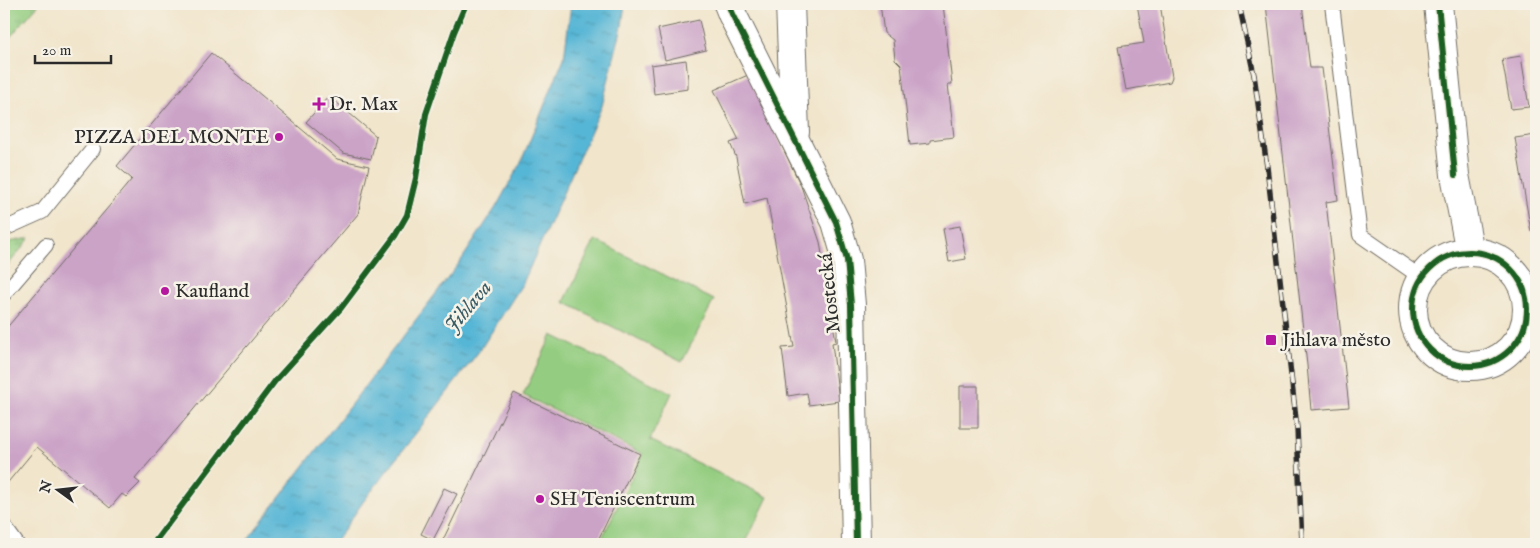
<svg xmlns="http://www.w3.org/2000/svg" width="1540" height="548" font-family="'IM FELL English',serif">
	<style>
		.grass { fill: url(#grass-tufts); stroke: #607c56 }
		.park { fill: #94cd81; stroke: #607c56 }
		.water { fill: url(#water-ripples); stroke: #407080 }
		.building { fill: #cba3c7 }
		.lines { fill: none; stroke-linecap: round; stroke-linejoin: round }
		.lane-casing { stroke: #706c63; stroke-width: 16 }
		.street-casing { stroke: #706c63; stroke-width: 30 }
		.lane { stroke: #fff; stroke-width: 14 }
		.street { stroke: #fff; stroke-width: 28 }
		.rail-casing { stroke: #2b2b2b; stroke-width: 5.5 }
		.rail { stroke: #f7f3e8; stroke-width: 4; stroke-dasharray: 11; stroke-linecap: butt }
		.cycleway-casing { stroke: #f7f3e8; stroke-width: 9 }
		.cycleway { stroke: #1b5e20; stroke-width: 6 }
		.poi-dot { fill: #b5179e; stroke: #f7f3e8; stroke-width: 2 }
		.labels { text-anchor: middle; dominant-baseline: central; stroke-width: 5; stroke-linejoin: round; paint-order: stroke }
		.poi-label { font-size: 20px; fill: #2b2b2b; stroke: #f7f3e8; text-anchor: start }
		.street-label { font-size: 20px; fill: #2b2b2b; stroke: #f7f3e8 }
		.water-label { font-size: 21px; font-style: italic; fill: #3a5c66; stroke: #f7f3e8 }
	</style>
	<defs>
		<pattern id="grass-tufts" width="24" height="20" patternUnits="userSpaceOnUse" patternTransform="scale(1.25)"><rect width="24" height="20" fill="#94cd81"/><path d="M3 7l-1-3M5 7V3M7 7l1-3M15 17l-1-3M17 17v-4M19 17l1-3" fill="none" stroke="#80b070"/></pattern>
		<pattern id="water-ripples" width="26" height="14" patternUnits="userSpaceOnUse" patternTransform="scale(1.25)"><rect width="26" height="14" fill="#56b6d5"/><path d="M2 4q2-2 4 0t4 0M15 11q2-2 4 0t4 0" fill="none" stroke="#4794ad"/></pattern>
	</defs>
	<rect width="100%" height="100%" fill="#f7f3e8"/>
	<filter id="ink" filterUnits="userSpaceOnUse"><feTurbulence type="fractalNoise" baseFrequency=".02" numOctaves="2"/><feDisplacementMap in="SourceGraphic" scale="10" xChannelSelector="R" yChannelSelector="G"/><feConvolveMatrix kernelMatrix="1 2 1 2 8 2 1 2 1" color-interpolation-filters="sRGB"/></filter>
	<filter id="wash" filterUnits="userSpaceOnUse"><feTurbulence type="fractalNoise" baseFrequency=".0096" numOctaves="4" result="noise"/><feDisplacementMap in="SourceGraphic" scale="20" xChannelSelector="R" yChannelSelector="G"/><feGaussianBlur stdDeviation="1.12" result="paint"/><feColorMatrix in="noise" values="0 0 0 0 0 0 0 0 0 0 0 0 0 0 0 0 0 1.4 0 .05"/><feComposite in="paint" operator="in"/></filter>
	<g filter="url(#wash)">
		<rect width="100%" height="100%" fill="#f1e5cb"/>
		<path class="grass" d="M 12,4 L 39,4 L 4,44 L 4,14 Z
			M 30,238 L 4,270 L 4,243 Z"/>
		<path class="park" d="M 595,240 L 714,300 L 682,362 L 564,302 Z
			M 552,335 L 672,393 L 650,440 L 768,497 L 745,544 L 599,544 L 643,454 L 523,395 Z"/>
		<path class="water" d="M 571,4 L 625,4 L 622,26 L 602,106 L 523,283 L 480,350 L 363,502 L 334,544 L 244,544 L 460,262 L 496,207 L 520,164 L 564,58 Z"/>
		<g id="blocks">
			<path class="building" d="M 880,4 L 943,4 L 952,84 L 948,84 L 954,137 L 930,140 L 930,143 L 910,145 L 901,65 L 895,59 L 893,40 L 884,33 Z
				M 1137,4 L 1160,4 L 1172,77 L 1170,82 L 1126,90 L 1118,47 L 1144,43 Z
				M 1266,4 L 1302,4 L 1310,68 L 1322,68 L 1338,200 L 1326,202 L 1349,407 L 1311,410 L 1307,365 Z
				M 699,20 L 706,50 L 665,60 L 658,29 Z
				M 211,53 L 337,159 L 369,166 L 358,214 L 135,479 L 140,483 L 126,497 L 122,494 L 110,508 L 37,447 L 4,487 L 4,331 L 132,179 L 117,166 Z
				M 1521,56 L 1529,107 L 1511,109 L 1502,59 Z
				M 686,60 L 688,79 L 688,89 L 654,94 L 651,65 Z
				M 748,75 L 801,186 L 820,242 L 836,342 L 832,343 L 839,401 L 809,405 L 807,393 L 788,396 L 782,348 L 794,347 L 767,198 L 745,204 L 736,157 L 730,143 L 739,140 L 714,90 Z
				M 329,96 L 376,136 L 371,159 L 343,153 L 306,122 Z
				M 1536,135 L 1536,231 L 1531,232 L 1515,138 Z
				M 960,226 L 966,259 L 949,262 L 943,229 Z
				M 960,386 L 978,386 L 978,428 L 960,428 Z
				M 514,393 L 640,454 L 596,544 L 441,544 Z
				M 444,488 L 457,494 L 433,540 L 421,534 Z"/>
		</g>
	</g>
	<g filter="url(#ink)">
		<use href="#blocks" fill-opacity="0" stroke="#706c63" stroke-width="1"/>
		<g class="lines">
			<g class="lane-casing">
				<path id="lane" d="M 1332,4 L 1360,235 L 1422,278
					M 4,229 L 42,212 L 93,149
					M 4,294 L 46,245
					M 4,526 L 17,544"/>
			</g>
			<g class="street-casing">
				<path id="street" d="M 728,4 L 732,14 L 836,222 L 847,260 L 851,305 L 856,544
					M 790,4 L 795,132
					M 1438,4 L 1455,175 L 1470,252
					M1413 309a57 57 0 1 1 114 0a57 57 0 1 1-114 0Z"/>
			</g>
			<use href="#lane" class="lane"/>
			<use href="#street" class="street"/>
			<g class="rail-casing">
				<path id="rail" d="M 1239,4 L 1254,75 L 1267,167 L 1285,322 L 1297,428 L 1302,544"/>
			</g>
			<use href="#rail" class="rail"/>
			<g class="cycleway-casing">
				<path id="cycleway" d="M 728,4 L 732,14 L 836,222 L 847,260 L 851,305 L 856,544
					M 1438,4 L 1455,175
					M1413 309a57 57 0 1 1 114 0a57 57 0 1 1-114 0Z
					M 153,544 L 275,381 L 341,308 L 395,236 L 407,215 L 416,178 L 426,114 L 454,32 L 466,4"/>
			</g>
			<use href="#cycleway" class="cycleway"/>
		</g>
	</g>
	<g class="poi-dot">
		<path d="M316.5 96.5h5v5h5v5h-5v5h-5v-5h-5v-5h5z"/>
		<circle cx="279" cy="137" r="5"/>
		<circle cx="165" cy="291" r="5"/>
		<rect x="1265" y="334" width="12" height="12" rx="2.5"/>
		<circle cx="540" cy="499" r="5"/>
	</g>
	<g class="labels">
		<g class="poi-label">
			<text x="329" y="104">Dr. Max</text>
			<text x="269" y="137" text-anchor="end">PIZZA DEL MONTE</text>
			<text x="175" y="291">Kaufland</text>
			<text x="1282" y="340">Jihlava město</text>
			<text x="550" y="499">SH Teniscentrum</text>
		</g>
		<g class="street-label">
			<text transform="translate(830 293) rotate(-96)">Mostecká</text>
		</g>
		<g class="water-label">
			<text transform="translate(469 307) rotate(-50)">Jihlava</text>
		</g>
	</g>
	<rect width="1540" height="548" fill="none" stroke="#f7f3e8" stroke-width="20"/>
	<g transform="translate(58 490) rotate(285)" stroke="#f7f3e8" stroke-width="4" paint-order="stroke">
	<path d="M0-4L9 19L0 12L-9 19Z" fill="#2b2b2b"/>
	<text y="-8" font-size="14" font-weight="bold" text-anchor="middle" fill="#2b2b2b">N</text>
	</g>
	<path d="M35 55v8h76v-8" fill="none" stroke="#2b2b2b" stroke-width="2.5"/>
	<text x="42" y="55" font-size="15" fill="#2b2b2b" stroke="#f7f3e8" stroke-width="4" paint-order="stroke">20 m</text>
</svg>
